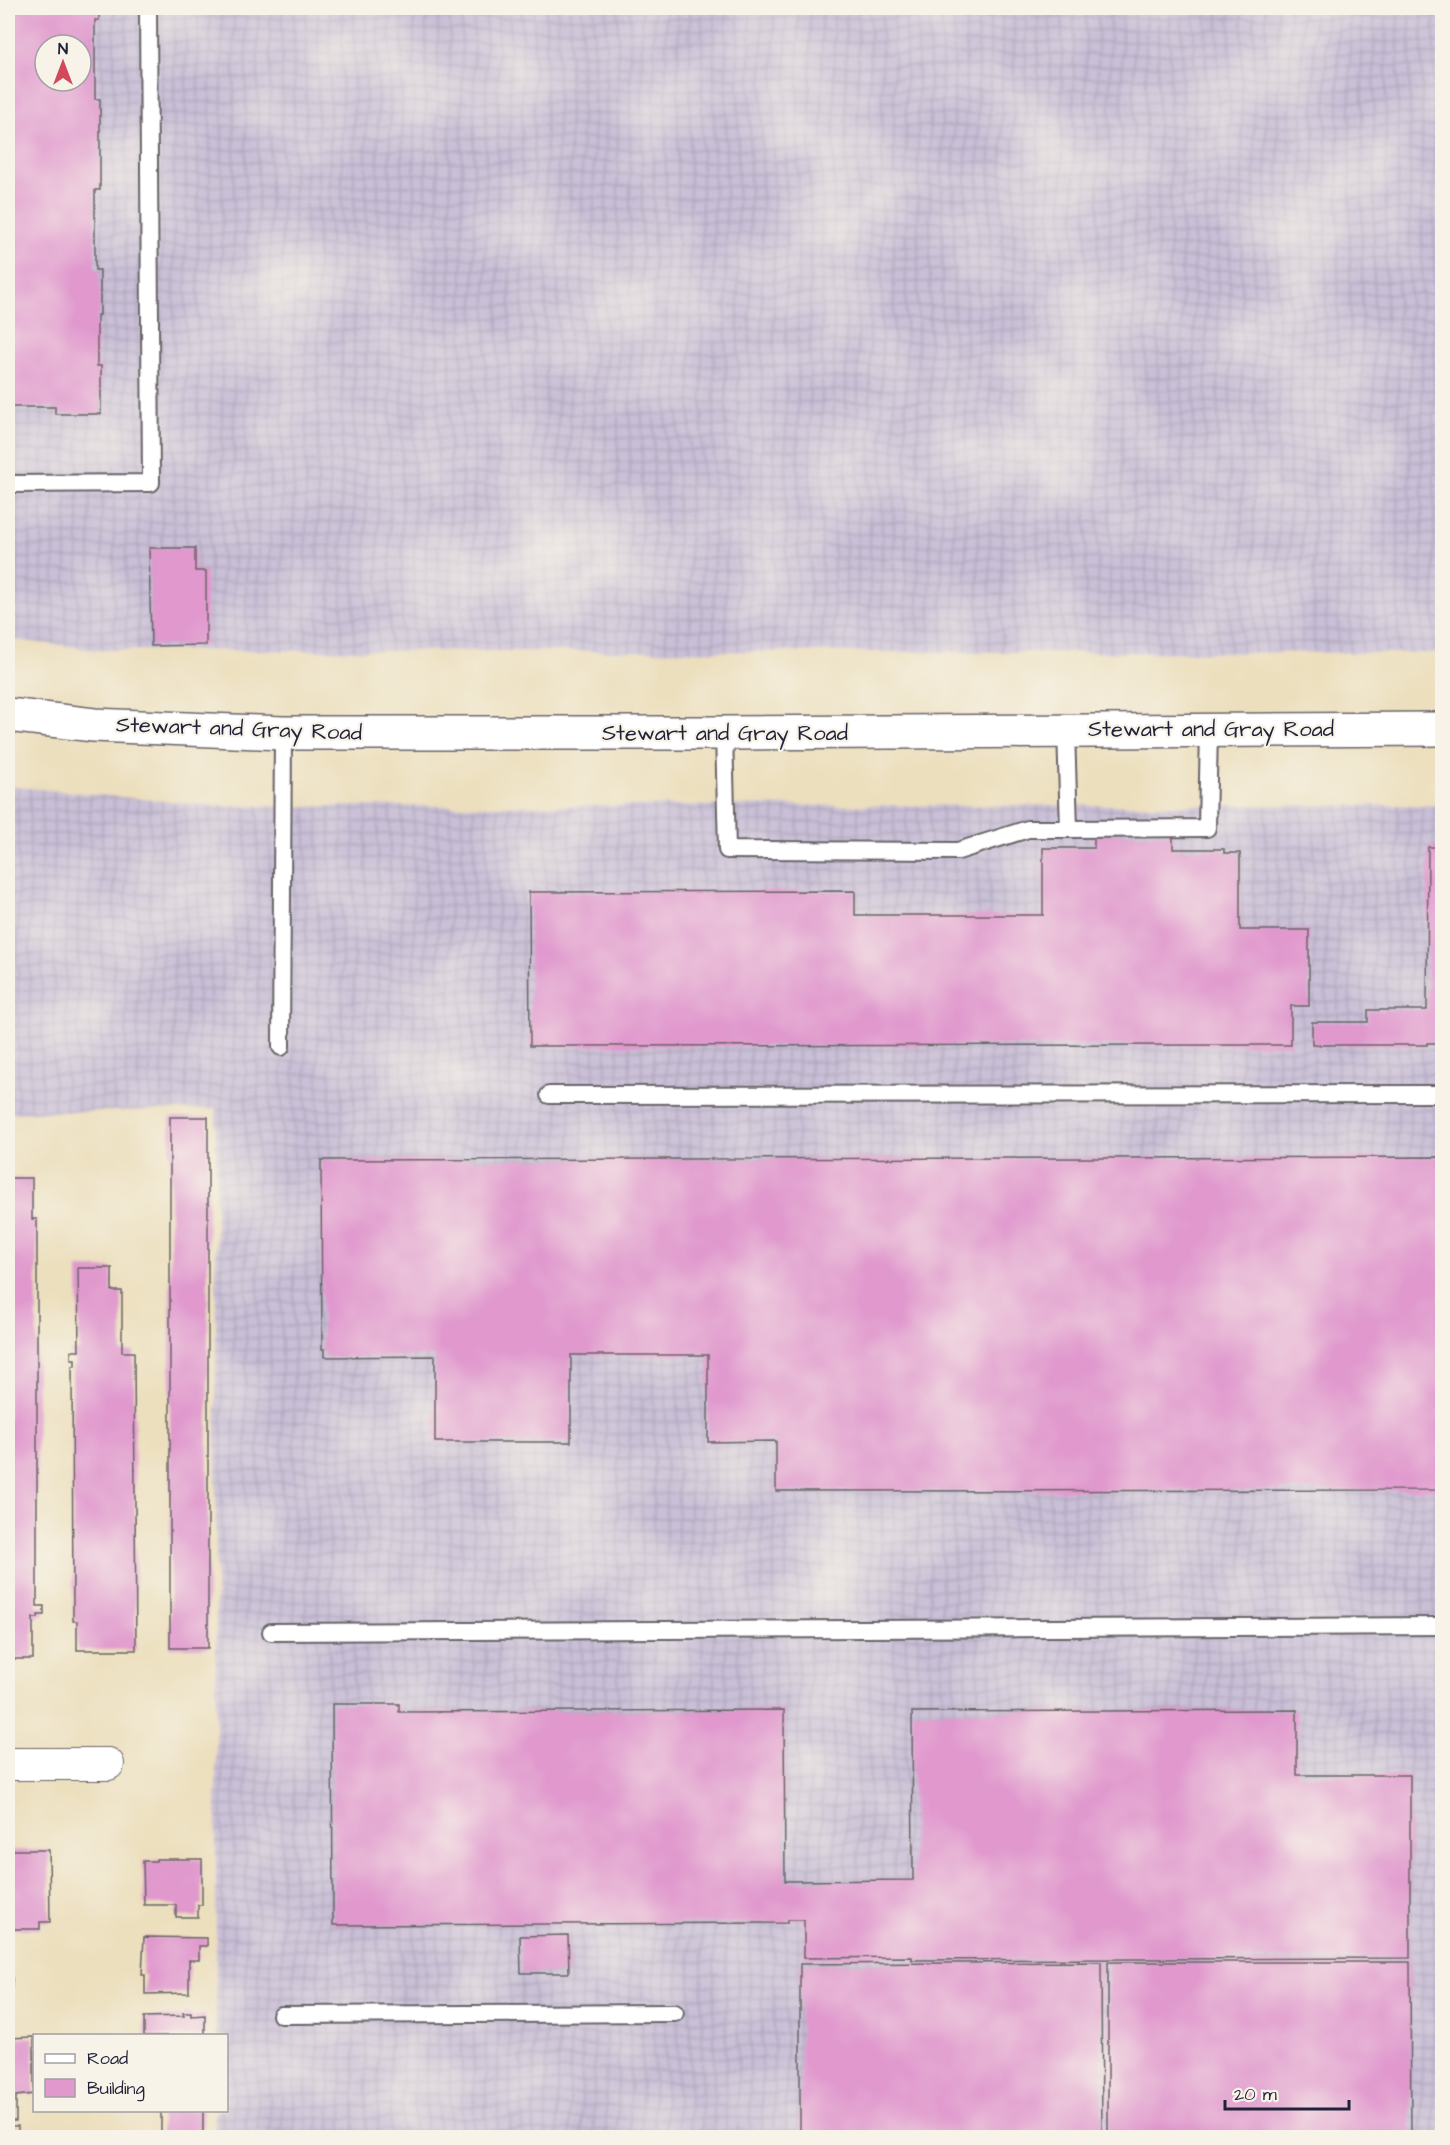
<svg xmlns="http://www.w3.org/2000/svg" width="1450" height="2145" font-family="'Architects Daughter',sans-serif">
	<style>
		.industrial { fill: url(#industrial-grid); fill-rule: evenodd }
		.building { fill: #e098cd; fill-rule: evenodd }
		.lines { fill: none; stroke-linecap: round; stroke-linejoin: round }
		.service-casing { stroke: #696468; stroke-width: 20 }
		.minor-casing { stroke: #696468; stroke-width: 34 }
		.secondary-casing { stroke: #696468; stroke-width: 36 }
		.service { stroke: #fff; stroke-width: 16 }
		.minor { stroke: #fff; stroke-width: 32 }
		.secondary { stroke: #fff; stroke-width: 33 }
		.labels { text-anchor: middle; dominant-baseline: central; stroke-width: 4.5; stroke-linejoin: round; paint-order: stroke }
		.street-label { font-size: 22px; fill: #22223b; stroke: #f7f3e8 }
	</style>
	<defs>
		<pattern id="industrial-grid" width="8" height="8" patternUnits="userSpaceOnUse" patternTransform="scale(1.5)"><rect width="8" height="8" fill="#c9bfd7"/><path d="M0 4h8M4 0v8" fill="none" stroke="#aca4b9"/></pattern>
	</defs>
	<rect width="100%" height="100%" fill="#f7f3e8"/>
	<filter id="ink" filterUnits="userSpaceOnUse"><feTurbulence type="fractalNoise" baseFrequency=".0167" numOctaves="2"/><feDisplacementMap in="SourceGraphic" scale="12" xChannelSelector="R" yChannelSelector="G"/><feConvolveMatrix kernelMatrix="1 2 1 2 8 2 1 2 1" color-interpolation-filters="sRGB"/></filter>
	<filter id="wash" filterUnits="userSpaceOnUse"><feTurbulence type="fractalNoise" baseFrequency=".008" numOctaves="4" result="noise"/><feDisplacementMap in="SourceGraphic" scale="24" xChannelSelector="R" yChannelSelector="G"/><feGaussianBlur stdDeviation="1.35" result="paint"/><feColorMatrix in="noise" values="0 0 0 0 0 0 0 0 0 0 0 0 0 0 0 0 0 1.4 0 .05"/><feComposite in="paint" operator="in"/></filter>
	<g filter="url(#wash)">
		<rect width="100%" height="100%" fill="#ecdfbd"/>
		<path class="industrial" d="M 8,8 L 1442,8 L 1442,653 L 97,650 L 8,639 ZM 45,45 L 81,45 L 81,81 L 45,81 Z
			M 8,786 L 216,806 L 1442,805 L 1442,2137 L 215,2137 L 215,2111 L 226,2110 L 226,2036 L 216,2035 L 216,1109 L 8,1113 Z"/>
		<g id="blocks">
			<path class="building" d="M 8,8 L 99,8 L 99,20 L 95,20 L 95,99 L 100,99 L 100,190 L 95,190 L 95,270 L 100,270 L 100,315 L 97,315 L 97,366 L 101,366 L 101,414 L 55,414 L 55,407 L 8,407 ZM 45,45 L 81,45 L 81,81 L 45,81 Z
				M 149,548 L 195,548 L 195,571 L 206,571 L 206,645 L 151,646 Z
				M 1094,834 L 1173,834 L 1173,849 L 1224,849 L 1224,853 L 1240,853 L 1240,930 L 1309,930 L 1309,1006 L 1291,1006 L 1291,1045 L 530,1046 L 529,892 L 855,891 L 855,915 L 1043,915 L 1043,848 L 1094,848 Z
				M 1428,847 L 1442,847 L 1442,1043 L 1427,1043 L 1427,1045 L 1312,1045 L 1312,1022 L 1368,1022 L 1368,1010 L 1427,1010 Z
				M 170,1117 L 208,1117 L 208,1648 L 170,1648 Z
				M 1442,1157 L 1442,1490 L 776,1491 L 776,1441 L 708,1442 L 708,1355 L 571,1355 L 571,1442 L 435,1442 L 435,1356 L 324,1357 L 324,1349 L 322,1349 L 321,1160 Z
				M 8,1178 L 32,1178 L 32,1219 L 37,1219 L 37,1606 L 44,1606 L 44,1615 L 38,1615 L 38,1618 L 33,1618 L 33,1659 L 8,1659 Z
				M 78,1268 L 112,1268 L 112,1291 L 122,1291 L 122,1352 L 134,1352 L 136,1650 L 77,1650 L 77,1621 L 73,1621 L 72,1366 L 75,1366 L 75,1359 L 71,1359 L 71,1351 L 79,1351 Z
				M 332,1704 L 399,1704 L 399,1712 L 784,1710 L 785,1881 L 913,1880 L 912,1712 L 1297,1710 L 1297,1775 L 1410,1775 L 1410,1958 L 912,1960 L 912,1957 L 804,1958 L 804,1920 L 787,1920 L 787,1923 L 333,1925 Z
				M 8,1850 L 49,1850 L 50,1922 L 40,1922 L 40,1929 L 8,1929 Z
				M 156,1859 L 202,1859 L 202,1905 L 198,1905 L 198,1917 L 176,1917 L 176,1905 L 144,1905 L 143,1861 L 156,1861 Z
				M 568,1935 L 569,1973 L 521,1973 L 520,1936 Z
				M 144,1937 L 207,1938 L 207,1946 L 199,1946 L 199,1960 L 189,1960 L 189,1993 L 145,1994 L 145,1975 L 142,1975 Z
				M 1101,1962 L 1102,2138 L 800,2138 L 800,1964 Z
				M 1108,1962 L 1410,1962 L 1411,2138 L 1108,2138 Z
				M 8,1978 L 12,1978 L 12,2020 L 8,2020 Z
				M 183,2013 L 191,2013 L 191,2016 L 205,2015 L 205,2036 L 144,2036 L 144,2017 L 184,2016 Z
				M 34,2037 L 34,2094 L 16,2096 L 16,2121 L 8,2121 L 8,2038 Z
				M 161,2110 L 203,2110 L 203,2138 L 161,2138 Z
				M 8,2126 L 18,2126 L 18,2138 L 8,2138 Z"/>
		</g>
	</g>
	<g filter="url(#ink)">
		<use href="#blocks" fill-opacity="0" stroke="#696468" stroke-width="1.5"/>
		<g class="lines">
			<g class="service-casing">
				<path id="service" d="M 8,484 L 151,483 L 148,8
					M 1066,730 L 1069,829 L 1207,828 L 1209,730
					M 724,733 L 727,850 L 958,851 L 1028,829 L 1069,829
					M 281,1047 L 283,733
					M 549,1095 L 1442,1094
					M 271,1632 L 1442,1626
					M 281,2015 L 675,2013"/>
			</g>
			<g class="minor-casing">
				<path id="minor" d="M 8,1764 L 108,1764"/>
			</g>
			<g class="secondary-casing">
				<path id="secondary" d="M 8,715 L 94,725 L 283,733 L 724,733 L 1442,729"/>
			</g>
			<use href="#service" class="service"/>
			<use href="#minor" class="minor"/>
			<use href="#secondary" class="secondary"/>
		</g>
	</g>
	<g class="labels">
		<g class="street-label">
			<text transform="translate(239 729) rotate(2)">Stewart and Gray Road</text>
			<text x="1211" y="729">Stewart and Gray Road</text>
			<text x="725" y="733">Stewart and Gray Road</text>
		</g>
	</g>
	<rect width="1450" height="2145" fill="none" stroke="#f7f3e8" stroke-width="30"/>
	<rect x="33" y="2034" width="195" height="78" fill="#f7f3e8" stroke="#a29fa3" stroke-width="1.5"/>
	<rect x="45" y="2054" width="30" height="9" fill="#ffffff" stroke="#a29fa3" stroke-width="1.5"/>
	<text x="87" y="2064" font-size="18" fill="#22223b">Road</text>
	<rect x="45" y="2079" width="30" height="18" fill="#e098cd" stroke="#a29fa3" stroke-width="1.5"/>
	<text x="87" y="2094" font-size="18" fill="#22223b">Building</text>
	<g transform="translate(63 63)"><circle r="28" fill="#f7f3e8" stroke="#a29fa3" stroke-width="1.5"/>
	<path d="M0-4.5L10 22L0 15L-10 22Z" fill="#d1495b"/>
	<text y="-9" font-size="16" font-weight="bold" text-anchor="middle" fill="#22223b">N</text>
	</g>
	<path d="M1225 2100v9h124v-9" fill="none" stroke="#22223b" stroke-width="3"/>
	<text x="1234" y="2100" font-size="18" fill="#22223b" stroke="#f7f3e8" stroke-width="4.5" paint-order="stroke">20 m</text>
</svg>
